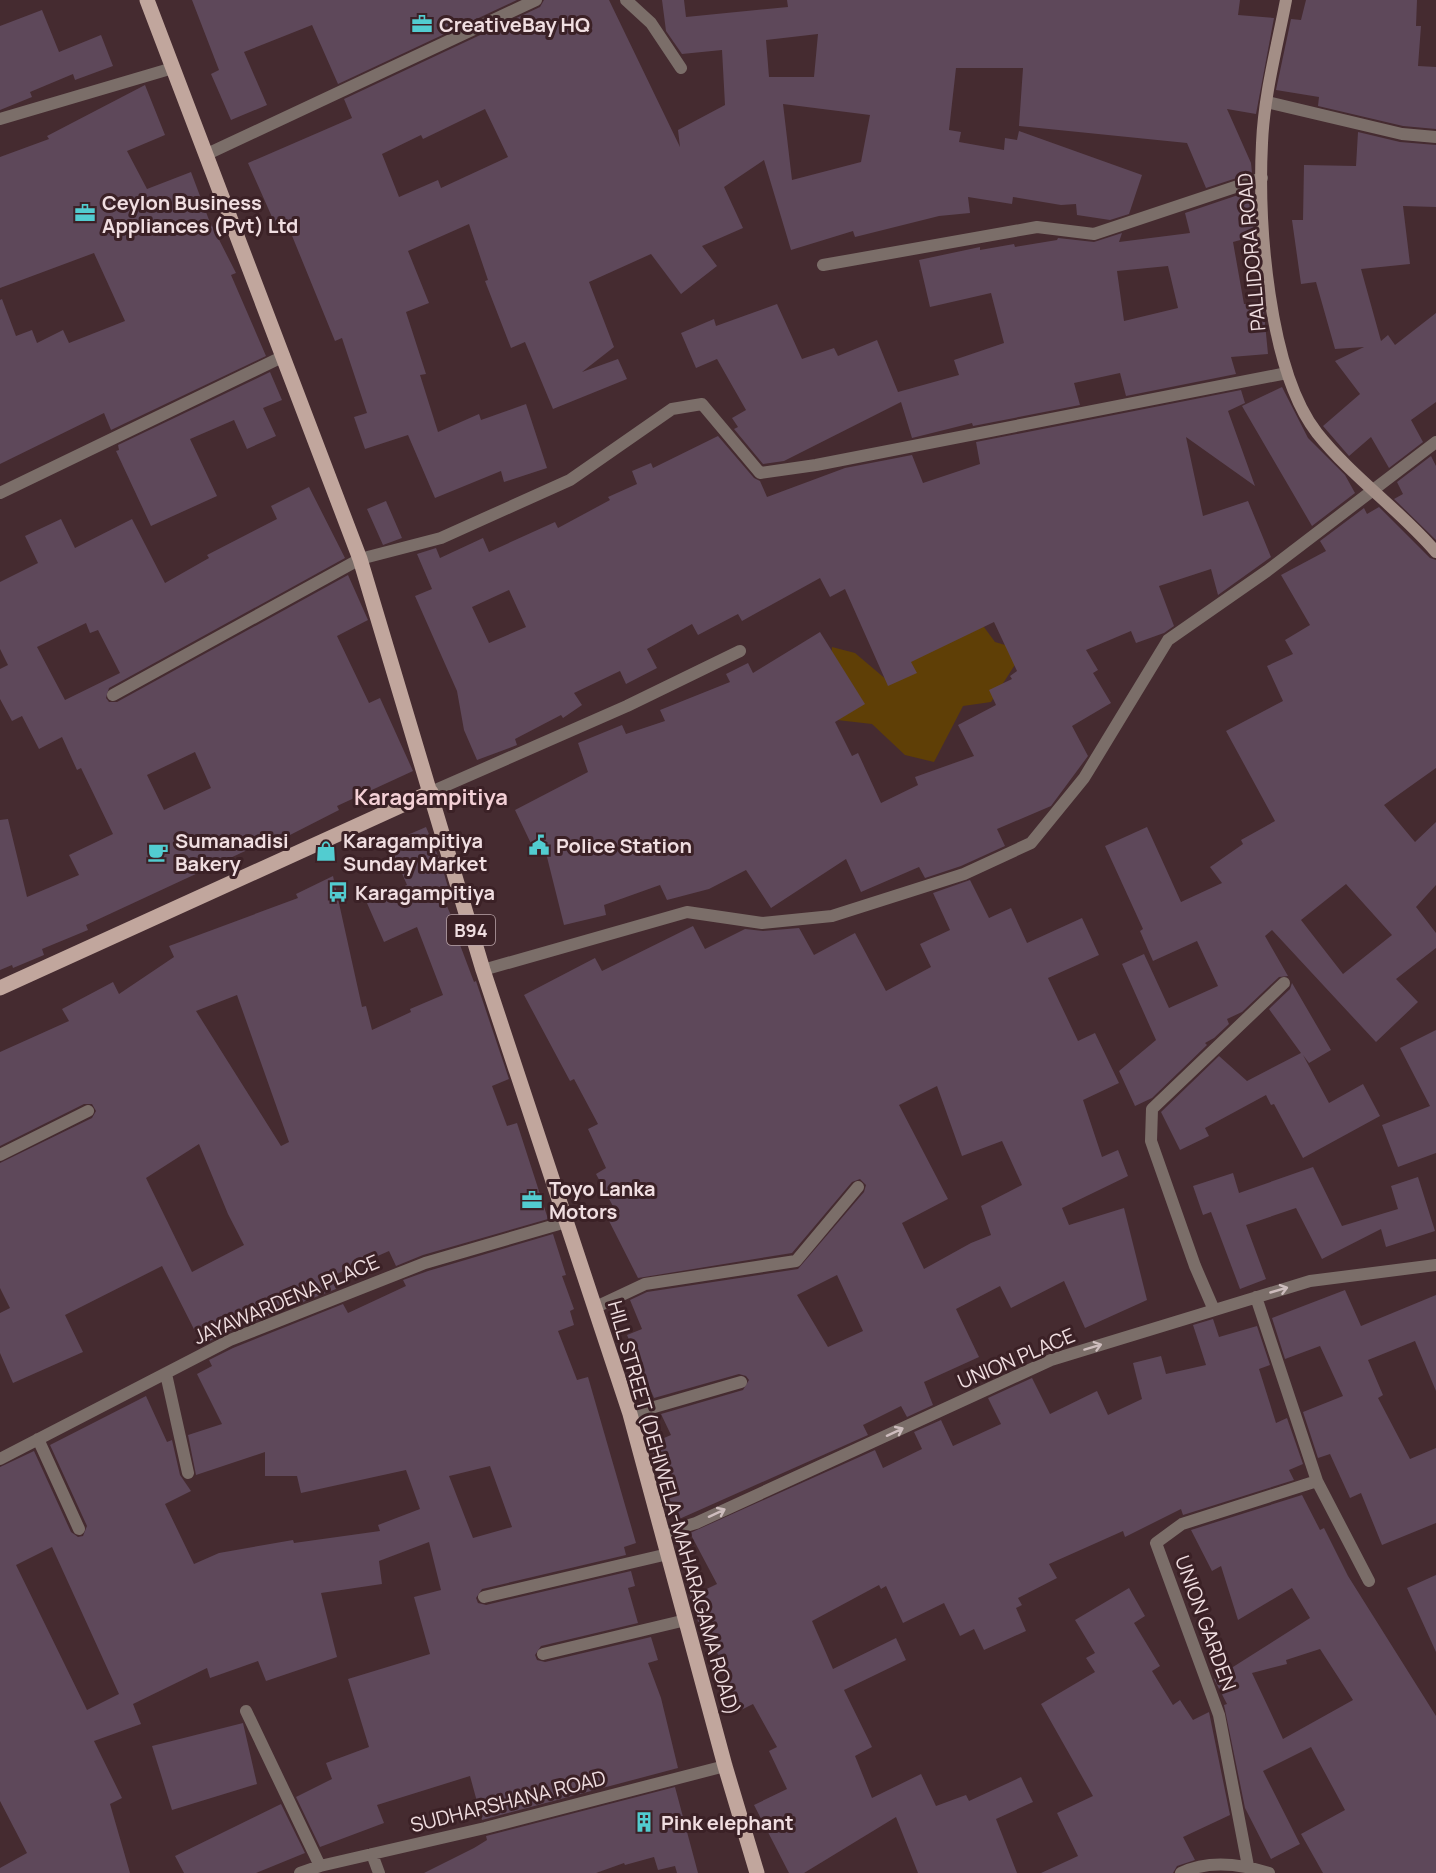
<svg xmlns="http://www.w3.org/2000/svg" width="1436" height="1873" font-family="Manrope,sans-serif">
	<style>
		.green { fill: #5f3f06 }
		.building { fill: #5e485a; fill-rule: evenodd }
		.lines { fill: none; stroke-linecap: round; stroke-linejoin: round }
		.lane { stroke: #7b6e69; stroke-width: 12 }
		.street { stroke: #7b6e69; stroke-width: 12 }
		.secondary { stroke: #a38e86; stroke-width: 12 }
		.primary { stroke: #c1a69d; stroke-width: 15 }
		.oneway { stroke: #cdbcbd }
		.labels { text-anchor: middle; dominant-baseline: central; stroke-width: 6; stroke-linejoin: round; paint-order: stroke }
		.shield { fill: #3b2126; stroke: #baa5a9; stroke-width: 1.5 }
		.shield-label { font-size: 18px; font-weight: bold; fill: #f0dee1 }
		.poi-label { font-size: 20px; font-weight: bold; fill: #f0dee1; stroke: #3b2126; text-anchor: start }
		.street-label { font-size: 20px; fill: #f0dee1; stroke: #3b2126 }
		.quarter-label { font-size: 22px; font-weight: bold; fill: #f4d0d6; stroke: #3b2126 }
	</style>
	<rect width="100%" height="100%" fill="#452b30"/>
	<path class="green" d="M 944,573 L 995,642 L 1015,648 L 1018,660 L 991,702 L 963,706 L 934,762 L 905,755 L 872,724 L 837,720 L 830,675 L 832,647 L 855,653 L 888,681 Z"/>
	<path class="building" d="M 192,0 L 517,0 L 338,84 L 312,25 L 244,52 L 267,105 L 231,120 L 211,74 L 219,70 Z
		M 544,0 L 609,0 L 680,147 L 678,130 L 725,105 L 722,50 L 682,54 L 666,31 L 662,0 L 684,0 L 686,17 L 788,7 L 787,0 L 1240,0 L 1238,15 L 1274,18 L 1256,114 L 1227,109 L 1251,163 L 1252,173 L 1206,188 L 1187,143 L 1019,126 L 1023,68 L 956,68 L 949,130 L 961,132 L 959,142 L 1004,150 L 1005,138 L 1017,140 L 1019,131 L 1142,175 L 1129,214 L 1110,220 L 1077,215 L 1076,204 L 1061,205 L 1013,197 L 1012,204 L 968,197 L 970,213 L 939,216 L 855,237 L 853,231 L 791,250 L 764,160 L 724,187 L 743,228 L 702,246 L 717,266 L 681,294 L 651,254 L 589,282 L 614,347 L 582,372 L 618,359 L 627,379 L 553,409 L 525,342 L 511,348 L 485,281 L 488,280 L 469,224 L 408,251 L 429,303 L 406,312 L 426,374 L 420,375 L 438,432 L 479,414 L 481,420 L 526,404 L 547,468 L 504,482 L 501,471 L 435,498 L 408,435 L 365,449 L 354,417 L 367,413 L 342,338 L 335,341 L 286,221 L 276,226 L 248,163 L 352,118 L 344,99 L 540,7 ZM 818,34 L 814,77 L 769,77 L 766,40 ZM 783,104 L 870,115 L 861,162 L 792,180 ZM 485,109 L 508,157 L 441,188 L 438,180 L 399,197 L 382,154 L 421,135 L 423,139 Z
		M 1306,0 L 1417,0 L 1416,26 L 1421,26 L 1418,66 L 1436,67 L 1436,129 L 1403,126 L 1318,106 L 1319,97 L 1276,90 L 1291,19 L 1301,20 Z
		M 42,10 L 59,52 L 101,35 L 113,66 L 75,80 L 73,74 L 30,92 L 32,97 L 0,110 L 0,26 Z
		M 145,85 L 165,135 L 127,151 L 147,189 L 191,172 L 209,220 L 236,273 L 231,275 L 266,356 L 111,430 L 104,413 L 0,464 L 0,300 L 2,299 L 16,336 L 32,330 L 37,343 L 63,330 L 69,343 L 125,321 L 94,253 L 0,288 L 0,157 L 49,139 L 47,136 Z
		M 1358,132 L 1400,142 L 1436,145 L 1436,207 L 1403,206 L 1410,264 L 1361,269 L 1381,341 L 1388,335 L 1395,345 L 1436,313 L 1436,402 L 1411,420 L 1423,442 L 1389,468 L 1371,437 L 1349,456 L 1323,426 L 1360,394 L 1335,361 L 1364,347 L 1335,349 L 1316,282 L 1301,284 L 1292,220 L 1303,220 L 1304,165 L 1356,166 Z
		M 1247,192 L 1255,236 L 1233,242 L 1244,304 L 1263,303 L 1268,354 L 1231,357 L 1236,374 L 1126,396 L 1120,373 L 1074,383 L 1080,405 L 973,426 L 972,423 L 912,438 L 901,402 L 784,461 L 763,464 L 734,429 L 738,427 L 732,418 L 746,410 L 717,359 L 696,368 L 681,333 L 714,319 L 716,326 L 777,304 L 802,359 L 834,348 L 838,356 L 877,340 L 898,392 L 959,375 L 954,360 L 1004,343 L 991,293 L 930,307 L 919,260 L 980,247 L 980,250 L 1014,244 L 1015,247 L 1057,240 L 1058,238 L 1094,242 L 1122,233 L 1119,242 L 1190,233 L 1185,213 ZM 1168,266 L 1178,308 L 1124,321 L 1117,271 Z
		M 270,372 L 282,400 L 263,408 L 276,436 L 247,449 L 234,420 L 190,439 L 217,496 L 151,526 L 116,451 L 119,450 L 118,445 Z
		M 1282,387 L 1308,438 L 1345,475 L 1355,493 L 1312,526 L 1242,406 Z
		M 1241,390 L 1245,403 L 1228,411 L 1255,486 L 1186,437 L 1203,516 L 1248,501 L 1271,557 L 1218,595 L 1211,569 L 1159,586 L 1174,626 L 1164,633 L 1136,643 L 1131,631 L 1086,650 L 1098,670 L 1093,673 L 1111,703 L 1072,726 L 1088,756 L 1051,806 L 997,829 L 1005,846 L 961,866 L 925,878 L 919,867 L 861,892 L 846,859 L 771,908 L 746,870 L 709,889 L 667,900 L 660,885 L 604,905 L 606,915 L 564,925 L 545,849 L 536,854 L 515,810 L 588,772 L 578,743 L 622,725 L 626,734 L 665,721 L 660,710 L 730,682 L 726,674 L 748,663 L 753,673 L 820,632 L 865,704 L 835,722 L 852,756 L 858,753 L 881,803 L 918,785 L 915,777 L 974,756 L 958,725 L 996,705 L 989,690 L 1012,679 L 1010,676 L 1017,671 L 994,622 L 911,662 L 917,673 L 888,686 L 845,589 L 830,597 L 820,578 L 742,621 L 738,614 L 698,635 L 692,624 L 647,649 L 657,668 L 626,684 L 620,671 L 574,693 L 582,705 L 563,718 L 561,715 L 515,739 L 517,745 L 477,760 L 464,730 L 457,691 L 415,596 L 432,589 L 417,554 L 436,548 L 440,558 L 483,538 L 489,552 L 555,522 L 558,528 L 610,500 L 608,497 L 637,484 L 632,471 L 651,463 L 653,468 L 718,436 L 754,478 L 760,481 L 767,497 L 845,468 L 912,455 L 923,483 L 980,464 L 976,442 ZM 509,590 L 526,627 L 489,643 L 472,607 Z
		M 1431,456 L 1436,466 L 1436,540 L 1394,499 L 1403,494 L 1397,482 Z
		M 309,487 L 345,558 L 109,688 L 106,698 L 109,702 L 117,702 L 348,575 L 368,620 L 337,636 L 369,703 L 380,698 L 413,771 L 337,806 L 339,810 L 290,835 L 288,831 L 86,925 L 88,930 L 42,949 L 44,955 L 13,968 L 12,965 L 0,970 L 0,820 L 8,819 L 27,897 L 79,875 L 69,855 L 113,834 L 81,768 L 77,770 L 62,737 L 39,749 L 22,716 L 12,721 L 0,699 L 0,669 L 8,665 L 0,649 L 0,582 L 38,563 L 25,536 L 61,519 L 75,548 L 132,519 L 165,583 L 209,558 L 207,555 L 277,519 L 271,506 ZM 86,623 L 90,633 L 98,630 L 120,673 L 65,700 L 37,647 ZM 195,752 L 211,788 L 164,810 L 147,775 Z
		M 386,501 L 402,538 L 383,545 L 367,509 Z
		M 1379,507 L 1430,558 L 1436,560 L 1436,768 L 1384,805 L 1415,842 L 1436,822 L 1436,885 L 1416,907 L 1436,933 L 1436,948 L 1396,979 L 1418,1002 L 1376,1042 L 1272,930 L 1265,936 L 1288,976 L 1279,977 L 1242,1012 L 1227,1019 L 1229,1024 L 1214,1038 L 1205,1043 L 1207,1045 L 1152,1098 L 1135,1106 L 1119,1071 L 1156,1040 L 1122,964 L 1144,954 L 1169,1008 L 1218,986 L 1197,941 L 1153,961 L 1140,931 L 1143,929 L 1105,846 L 1147,827 L 1181,902 L 1222,883 L 1210,867 L 1243,844 L 1241,840 L 1275,821 L 1226,731 L 1283,701 L 1267,666 L 1293,654 L 1285,640 L 1310,625 L 1281,575 L 1326,551 L 1320,541 L 1364,508 L 1367,514 ZM 1346,884 L 1392,935 L 1343,974 L 1301,920 Z
		M 426,827 L 441,863 L 452,901 L 446,904 L 453,920 L 451,921 L 474,982 L 476,981 L 509,1079 L 492,1086 L 507,1126 L 517,1123 L 548,1219 L 423,1255 L 396,1266 L 389,1251 L 330,1277 L 336,1289 L 227,1332 L 202,1345 L 162,1266 L 65,1315 L 83,1352 L 13,1383 L 0,1353 L 0,1313 L 10,1308 L 0,1288 L 0,1163 L 92,1118 L 96,1111 L 92,1104 L 84,1104 L 0,1146 L 0,1052 L 69,1021 L 62,1009 L 113,982 L 119,994 L 174,957 L 169,946 L 298,898 L 296,894 L 333,876 L 362,1007 L 366,1006 L 372,1030 L 411,1012 L 410,1009 L 443,995 L 417,927 L 384,942 L 367,903 L 407,885 L 389,843 ZM 237,995 L 289,1142 L 281,1146 L 196,1011 ZM 199,1144 L 228,1214 L 244,1245 L 192,1272 L 146,1178 Z
		M 970,880 L 989,918 L 1011,908 L 1027,943 L 1082,918 L 1099,955 L 1048,978 L 1078,1041 L 1095,1033 L 1119,1083 L 1083,1100 L 1102,1157 L 1118,1150 L 1128,1176 L 1062,1208 L 1069,1225 L 1124,1208 L 1147,1300 L 1085,1328 L 1064,1281 L 1011,1308 L 1000,1286 L 956,1309 L 979,1357 L 924,1382 L 933,1405 L 907,1417 L 901,1406 L 863,1425 L 868,1435 L 677,1520 L 650,1444 L 671,1435 L 661,1414 L 743,1390 L 749,1380 L 746,1376 L 739,1374 L 654,1398 L 627,1335 L 642,1329 L 630,1300 L 647,1292 L 798,1269 L 864,1192 L 866,1185 L 860,1179 L 852,1182 L 792,1253 L 638,1278 L 607,1217 L 616,1212 L 596,1174 L 606,1168 L 588,1129 L 598,1124 L 574,1079 L 570,1081 L 524,995 L 595,958 L 602,971 L 693,926 L 705,949 L 745,929 L 763,931 L 799,928 L 814,955 L 855,933 L 886,991 L 931,967 L 920,944 L 950,930 L 933,893 ZM 937,1086 L 962,1156 L 1002,1141 L 1022,1185 L 981,1206 L 991,1235 L 971,1243 L 924,1269 L 902,1223 L 948,1199 L 899,1105 ZM 837,1275 L 863,1331 L 828,1347 L 797,1295 Z
		M 1292,983 L 1331,1050 L 1309,1063 L 1303,1055 L 1329,1103 L 1363,1084 L 1380,1116 L 1303,1158 L 1274,1104 L 1271,1105 L 1266,1095 L 1205,1128 L 1209,1136 L 1180,1150 L 1161,1112 L 1219,1056 L 1247,1081 L 1301,1053 L 1269,1009 L 1290,989 Z
		M 1436,1030 L 1436,1153 L 1398,1167 L 1382,1125 L 1430,1106 L 1400,1048 Z
		M 1313,1167 L 1342,1226 L 1398,1209 L 1391,1186 L 1418,1177 L 1435,1231 L 1386,1247 L 1381,1229 L 1322,1259 L 1296,1208 L 1246,1225 L 1266,1279 L 1240,1289 L 1211,1212 L 1203,1215 L 1193,1186 L 1233,1173 L 1239,1193 Z
		M 553,1234 L 566,1275 L 562,1276 L 574,1309 L 570,1311 L 574,1325 L 558,1331 L 577,1380 L 588,1377 L 636,1543 L 624,1547 L 626,1555 L 482,1589 L 476,1598 L 478,1603 L 486,1605 L 631,1571 L 635,1586 L 628,1588 L 638,1623 L 541,1646 L 535,1655 L 537,1660 L 545,1662 L 651,1637 L 658,1660 L 648,1663 L 661,1698 L 678,1768 L 482,1820 L 470,1776 L 377,1805 L 384,1823 L 320,1847 L 296,1797 L 332,1779 L 326,1763 L 369,1747 L 348,1679 L 430,1654 L 414,1597 L 441,1590 L 429,1542 L 379,1561 L 382,1584 L 321,1593 L 337,1657 L 266,1681 L 258,1661 L 210,1678 L 207,1668 L 133,1704 L 141,1724 L 94,1741 L 122,1798 L 110,1804 L 130,1873 L 0,1873 L 0,1868 L 27,1853 L 0,1801 L 0,1467 L 34,1451 L 71,1532 L 78,1537 L 83,1536 L 87,1526 L 50,1445 L 146,1396 L 167,1442 L 172,1440 L 180,1475 L 191,1491 L 165,1504 L 194,1564 L 219,1553 L 293,1540 L 294,1543 L 380,1531 L 378,1525 L 420,1509 L 406,1470 L 301,1493 L 297,1476 L 265,1476 L 265,1452 L 196,1475 L 188,1435 L 222,1424 L 197,1374 L 212,1366 L 209,1360 L 233,1348 L 343,1304 L 348,1313 L 406,1286 L 403,1280 L 428,1271 ZM 490,1466 L 512,1527 L 473,1538 L 449,1476 ZM 52,1547 L 119,1694 L 87,1710 L 16,1565 Z
		M 1345,1290 L 1361,1326 L 1436,1295 L 1436,1391 L 1415,1341 L 1368,1360 L 1383,1395 L 1378,1398 L 1410,1459 L 1436,1448 L 1436,1523 L 1382,1545 L 1361,1493 L 1350,1498 L 1330,1454 L 1318,1458 L 1303,1412 L 1343,1396 L 1320,1346 L 1285,1359 L 1272,1318 Z
		M 1213,1319 L 1219,1337 L 1257,1326 L 1270,1365 L 1259,1369 L 1276,1423 L 1287,1418 L 1303,1464 L 1289,1470 L 1294,1480 L 1183,1515 L 1181,1509 L 1125,1537 L 1123,1531 L 1049,1564 L 1057,1578 L 1018,1598 L 1022,1605 L 1016,1608 L 1026,1631 L 984,1650 L 974,1629 L 960,1636 L 944,1603 L 903,1623 L 886,1586 L 881,1589 L 879,1585 L 812,1621 L 833,1669 L 896,1638 L 906,1660 L 844,1690 L 872,1747 L 855,1756 L 872,1798 L 921,1774 L 936,1806 L 966,1795 L 969,1801 L 1021,1777 L 1033,1802 L 996,1819 L 1017,1873 L 918,1873 L 896,1817 L 804,1873 L 789,1873 L 754,1805 L 787,1789 L 769,1751 L 777,1747 L 753,1704 L 741,1710 L 723,1673 L 728,1671 L 695,1616 L 690,1597 L 717,1584 L 690,1533 L 875,1450 L 883,1468 L 922,1449 L 914,1432 L 941,1420 L 953,1446 L 1001,1424 L 988,1398 L 1032,1378 L 1050,1414 L 1097,1391 L 1108,1415 L 1142,1399 L 1133,1363 L 1161,1356 L 1166,1374 L 1206,1365 L 1193,1325 Z
		M 1302,1495 L 1320,1530 L 1324,1528 L 1348,1576 L 1436,1716 L 1436,1873 L 1323,1873 L 1301,1834 L 1345,1810 L 1311,1747 L 1263,1771 L 1300,1844 L 1271,1859 L 1245,1808 L 1224,1705 L 1227,1704 L 1214,1679 L 1310,1618 L 1292,1588 L 1238,1620 L 1221,1566 L 1212,1571 L 1191,1530 ZM 1320,1649 L 1353,1700 L 1283,1739 L 1252,1673 L 1287,1664 L 1286,1660 Z
		M 1436,1575 L 1436,1652 L 1407,1588 Z
		M 1129,1588 L 1145,1616 L 1134,1623 L 1160,1666 L 1152,1671 L 1173,1705 L 1180,1700 L 1193,1720 L 1209,1712 L 1230,1815 L 1183,1837 L 1195,1860 L 1177,1866 L 1173,1873 L 1041,1873 L 1078,1856 L 1057,1813 L 1093,1796 L 1041,1704 L 1095,1672 L 1086,1658 L 1095,1653 L 1075,1620 Z
		M 243,1723 L 257,1784 L 172,1810 L 152,1746 Z
		M 675,1787 L 698,1873 L 677,1873 L 675,1866 L 658,1870 L 654,1857 L 625,1865 L 624,1863 L 596,1873 L 424,1873 L 474,1848 L 487,1840 L 486,1836 Z
		M 281,1804 L 305,1853 L 256,1873 L 184,1873 L 175,1856 Z"/>
	<g class="lines">
		<path class="lane" d="M 484,1597 L 668,1554
			M 543,1654 L 686,1620"/>
		<path class="street" d="M 626,0 L 651,23 L 681,68
			M 1267,102 L 1402,134 L 1436,137
			M 0,119 L 173,68
			M 205,155 L 536,0
			M 823,265 L 1037,227 L 1094,234 L 1262,178
			M 0,493 L 284,356
			M 113,695 L 360,559 L 441,538 L 570,480 L 672,409 L 702,404 L 760,473 L 816,465 L 1287,373
			M 431,792 L 627,706 L 740,651
			M 483,970 L 687,912 L 762,923 L 832,916 L 964,874 L 1031,843 L 1084,778 L 1168,640 L 1267,571 L 1436,442
			M 0,1155 L 88,1111
			M 596,1307 L 645,1284 L 796,1261 L 858,1187
			M 1214,1310 L 1195,1266 L 1151,1141 L 1152,1109 L 1284,983
			M 166,1374 L 188,1473
			M 630,1414 L 741,1382
			M 38,1439 L 79,1529
			M 0,1459 L 230,1340 L 425,1263 L 566,1222
			M 1317,1481 L 1369,1581
			M 663,1533 L 696,1523 L 1051,1360 L 1310,1281 L 1436,1265
			M 246,1711 L 320,1866
			M 372,1854 L 379,1873
			M 1248,1866 L 1219,1715 L 1156,1543 L 1182,1524 L 1317,1481 L 1256,1297
			M 300,1873 L 320,1866 L 485,1828 L 725,1766
			M 1181,1873 C 1208,1860 1241,1864 1269,1873"/>
		<path class="secondary" d="M 1286,0 C 1277,47 1264,95 1262,143 C 1258,223 1268,370 1317,433 C 1352,477 1400,510 1436,552"/>
		<path class="primary" d="M 147,0 L 360,559 L 483,970 L 630,1414 L 725,1766 L 757,1873
			M 0,988 L 431,792"/>
	</g>
	<defs><path id="oneway-shaft" d="M-6 0H5M1.5-3L5.5 0L1.5 3" fill="none" stroke-width="1.6" stroke-linecap="round" stroke-linejoin="round" transform="scale(1.5)"/></defs>
	<g class="oneway">
		<use href="#oneway-shaft" transform="translate(1279 1290) rotate(-16)"/>
		<use href="#oneway-shaft" transform="translate(1093 1347) rotate(-17)"/>
		<use href="#oneway-shaft" transform="translate(895 1432) rotate(-25)"/>
		<use href="#oneway-shaft" transform="translate(717 1513) rotate(-25)"/>
	</g>
	<defs>
		<g id="office-bare" transform="scale(1.62)"><path d="M-6-3h4V-5.5h4V-3h4V5H-6ZM-1-4.5V-3h2v-1.5ZM-6 0V1H6V0Z" fill="#52ccd0" stroke="#3b2126" stroke-width="2.5" paint-order="stroke"/></g>
		<g id="civic-bare" transform="scale(1.62)"><path d="M-.6-6.5H3V-4.5H.6V-3L4-1V1h2V6H-6V1h2V-1L-.6-3ZM-1.2 2.5V6h2.4V2.5Z" fill="#52ccd0" stroke="#3b2126" stroke-width="2.5" paint-order="stroke"/></g>
		<g id="shop-bare" transform="scale(1.62)"><path d="M-5-2.5h2.3a2.7 3.5 0 0 1 5.4 0H5L5.5 6h-11ZM-1.5-2.5h3a1.5 2.3 0 0 0-3 0Z" fill="#52ccd0" stroke="#3b2126" stroke-width="2.5" paint-order="stroke"/></g>
		<g id="cafe-bare" transform="scale(1.62)"><path d="M-5.5-4.5H6V0H3Q3 3.5 0 3.5H-2.5Q-5.5 3.5-5.5 0ZM3-3.2v2h1.7v-2ZM-6 4.5H4V6H-6Z" fill="#52ccd0" stroke="#3b2126" stroke-width="2.5" paint-order="stroke"/></g>
		<g id="bus-bare" transform="scale(1.62)"><path d="M-5-6H5V4H4V6H2V4H-2V6H-4V4H-5ZM-3.5-4V0h7V-4ZM-3.5 1.2v1.5H-2V1.2ZM2 1.2v1.5H3.5V1.2Z" fill="#52ccd0" stroke="#3b2126" stroke-width="2.5" paint-order="stroke"/></g>
		<g id="building-bare" transform="scale(1.62)"><path d="M-4-6H4V6H1V3H-1V6H-4ZM-2.5-4.3h1.7v1.8h-1.7ZM.8-4.3h1.7v1.8H.8ZM-2.5-1h1.7V.8h-1.7ZM.8-1h1.7V.8H.8Z" fill="#52ccd0" stroke="#3b2126" stroke-width="2.5" paint-order="stroke"/></g>
	</defs>
	<g fill-rule="evenodd">
		<use href="#office-bare" x="422" y="24"/>
		<use href="#office-bare" x="85" y="213"/>
		<use href="#civic-bare" x="539" y="845"/>
		<use href="#shop-bare" x="326" y="851"/>
		<use href="#cafe-bare" x="158" y="852"/>
		<use href="#bus-bare" x="338" y="892"/>
		<use href="#office-bare" x="532" y="1200"/>
		<use href="#building-bare" x="644" y="1822"/>
	</g>
	<g class="labels">
		<rect class="shield" x="447" y="915" width="48" height="30" rx="4.5"/>
		<g class="shield-label">
			<text x="471" y="930">B94</text>
		</g>
		<g class="poi-label">
			<text x="439" y="24">CreativeBay HQ</text>
			<text x="102" y="202">Ceylon Business<tspan x="102" dy="23">Appliances (Pvt) Ltd</tspan></text>
			<text x="175" y="840">Sumanadisi<tspan x="175" dy="23">Bakery</tspan></text>
			<text x="343" y="840">Karagampitiya<tspan x="343" dy="23">Sunday Market</tspan></text>
			<text x="556" y="845">Police Station</text>
			<text x="355" y="892">Karagampitiya</text>
			<text x="549" y="1188">Toyo Lanka<tspan x="549" dy="23">Motors</tspan></text>
			<text x="661" y="1822">Pink elephant</text>
		</g>
		<g class="street-label">
			<text transform="translate(1251 252) rotate(-95)">PALLIDORA ROAD</text>
			<text transform="translate(286 1299) rotate(-23)">JAYAWARDENA PLACE</text>
			<text transform="translate(1016 1358) rotate(-23)">UNION PLACE</text>
			<text transform="translate(674 1508) rotate(74)">HILL STREET (DEHIWELA-MAHARAGAMA ROAD)</text>
			<text transform="translate(1206 1623) rotate(70)">UNION GARDEN</text>
			<text transform="translate(508 1801) rotate(-14)">SUDHARSHANA ROAD</text>
		</g>
		<g class="quarter-label">
			<text x="431" y="797">Karagampitiya</text>
		</g>
	</g>
</svg>
